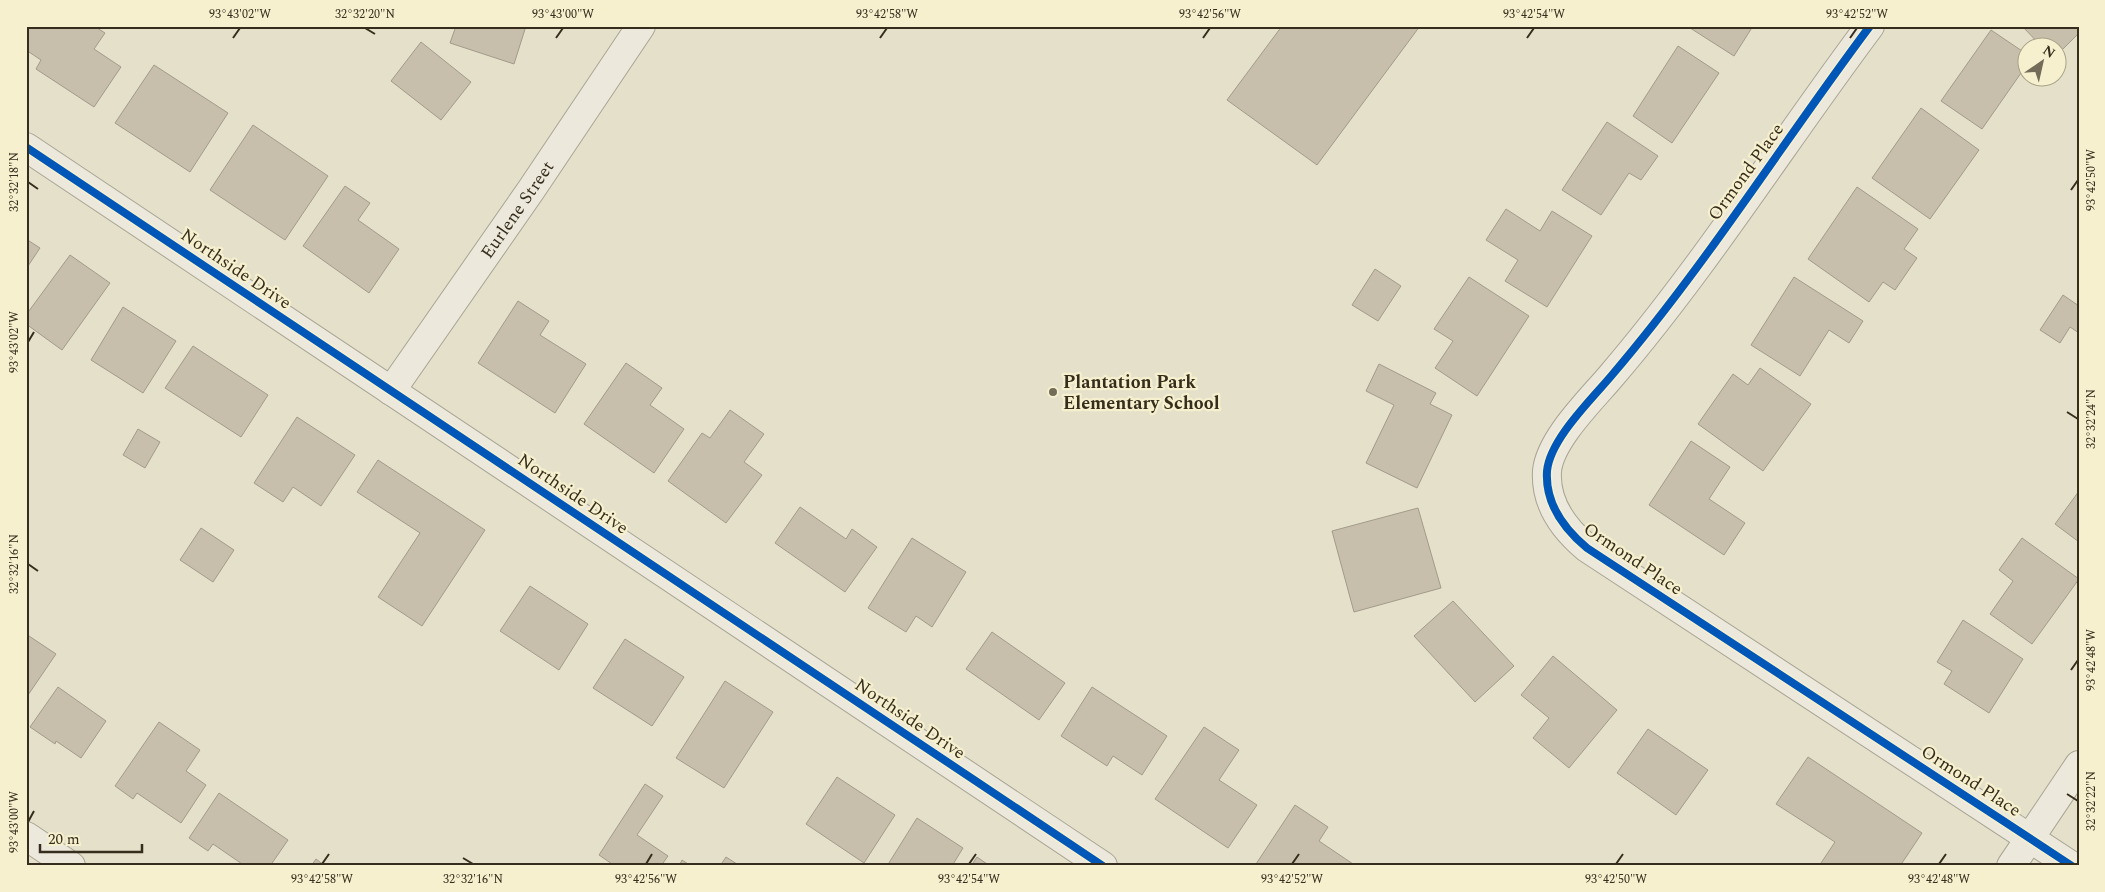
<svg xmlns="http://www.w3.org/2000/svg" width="2105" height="892" font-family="Spectral,serif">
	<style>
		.building { fill: #c7beab; stroke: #a39b8a }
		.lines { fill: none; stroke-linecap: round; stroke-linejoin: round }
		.minor-casing { stroke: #a9a494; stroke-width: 30 }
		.minor { stroke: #ece9dc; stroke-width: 28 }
		.cycleway-casing { stroke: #f6f0cf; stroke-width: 11 }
		.cycleway { stroke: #0057b8; stroke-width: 8 }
		.ticks { fill: none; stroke: #362d1c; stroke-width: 2 }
		.poi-dot { fill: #736c59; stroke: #f6f0cf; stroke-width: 2 }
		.labels { text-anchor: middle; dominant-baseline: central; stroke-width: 4.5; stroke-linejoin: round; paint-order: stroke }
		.street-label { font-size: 18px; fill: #362d1c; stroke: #f6f0cf }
		.poi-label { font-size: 18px; font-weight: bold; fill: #362d1c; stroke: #f6f0cf; text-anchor: start }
		.neatline { fill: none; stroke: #362d1c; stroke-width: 2 }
		.ticks-label { font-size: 12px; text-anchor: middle; fill: #362d1c }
	</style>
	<rect width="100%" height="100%" fill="#e4e0ca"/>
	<path class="building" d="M 29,26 L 94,26 L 105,33 L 94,49 L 121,67 L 94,107 L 36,69 L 41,60 L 26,50 L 26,31 Z
		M 456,26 L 526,26 L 514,64 L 450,43 Z
		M 1282,26 L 1420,26 L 1317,165 L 1227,100 Z
		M 1687,26 L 1753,26 L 1734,56 Z
		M 2022,26 L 2079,26 L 2079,33 L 2058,54 L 2058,48 L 2043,48 Z
		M 1991,30 L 2028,55 L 2028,63 L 1982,129 L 1941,101 Z
		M 421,42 L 471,82 L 441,120 L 391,81 Z
		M 1678,46 L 1719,73 L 1672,143 L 1633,116 Z
		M 154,65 L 228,113 L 190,172 L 115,123 Z
		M 1921,108 L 1979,150 L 1930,219 L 1872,178 Z
		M 1607,122 L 1658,156 L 1641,180 L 1629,173 L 1601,215 L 1562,190 Z
		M 253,125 L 328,176 L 285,240 L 210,190 Z
		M 345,186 L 370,203 L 358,220 L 399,249 L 369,293 L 303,246 Z
		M 1857,187 L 1918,229 L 1904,249 L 1917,258 L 1895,290 L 1883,282 L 1869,302 L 1808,259 Z
		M 1506,209 L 1540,231 L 1552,211 L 1592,236 L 1547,307 L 1505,281 L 1518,260 L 1486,240 Z
		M 26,239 L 40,248 L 26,269 Z
		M 70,255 L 110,283 L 62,350 L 26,324 L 26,315 Z
		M 1375,269 L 1401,286 L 1378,321 L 1352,305 Z
		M 1469,277 L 1529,316 L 1477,396 L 1435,368 L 1453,341 L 1434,329 Z
		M 1794,277 L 1863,321 L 1849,343 L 1829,330 L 1800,376 L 1751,345 Z
		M 2063,295 L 2079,306 L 2079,333 L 2070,327 L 2060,343 L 2040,330 Z
		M 518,301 L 549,321 L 540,335 L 586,364 L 555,413 L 478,363 Z
		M 123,307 L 176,341 L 143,393 L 91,360 Z
		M 193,346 L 268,395 L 241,437 L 165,388 Z
		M 626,363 L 662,388 L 650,405 L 684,429 L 654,473 L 584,424 Z
		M 1379,364 L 1436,393 L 1430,404 L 1452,415 L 1417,488 L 1366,463 L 1394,405 L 1366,391 Z
		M 1760,368 L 1811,404 L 1763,471 L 1698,424 L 1733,374 L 1748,385 Z
		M 730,410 L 764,434 L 744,462 L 762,475 L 726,523 L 668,481 L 702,433 L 710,438 Z
		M 297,417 L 355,455 L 321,506 L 293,487 L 283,502 L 254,483 Z
		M 138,429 L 160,442 L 145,468 L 123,455 Z
		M 1691,441 L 1730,467 L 1709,499 L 1745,523 L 1724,555 L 1649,505 Z
		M 378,460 L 485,530 L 422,626 L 378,597 L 420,533 L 357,492 Z
		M 2079,491 L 2079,542 L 2055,524 Z
		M 800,507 L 846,539 L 852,529 L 877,547 L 845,592 L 775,543 Z
		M 1418,508 L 1441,588 L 1354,612 L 1332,531 Z
		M 201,528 L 234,550 L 213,582 L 180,560 Z
		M 912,538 L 966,572 L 932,627 L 916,616 L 906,632 L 868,608 Z
		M 2022,538 L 2079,579 L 2032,644 L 1990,614 L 2013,581 L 1999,570 Z
		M 530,586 L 588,624 L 559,670 L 500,631 Z
		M 1453,601 L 1514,666 L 1475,702 L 1414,636 Z
		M 1963,620 L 2023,659 L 1989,713 L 1944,684 L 1952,671 L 1937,662 Z
		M 992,632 L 1065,683 L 1039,720 L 966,669 Z
		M 26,634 L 56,654 L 26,698 Z
		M 625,639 L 684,677 L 652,726 L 593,688 Z
		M 1553,656 L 1617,710 L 1569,768 L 1533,738 L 1549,718 L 1521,695 Z
		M 725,681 L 773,712 L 724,788 L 676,758 Z
		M 58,687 L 106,721 L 81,758 L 56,741 L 55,744 L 30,727 Z
		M 1092,687 L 1167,736 L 1142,775 L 1113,756 L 1107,766 L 1061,736 Z
		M 159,722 L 200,750 L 186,771 L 206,785 L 181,823 L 137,793 L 133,799 L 115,786 Z
		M 1204,727 L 1239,750 L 1219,780 L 1257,805 L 1228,848 L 1155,799 Z
		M 1648,729 L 1708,770 L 1676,815 L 1617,773 Z
		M 1808,757 L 1922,833 L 1900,866 L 1819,866 L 1835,842 L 1776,804 Z
		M 837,777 L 895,815 L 864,863 L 806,824 Z
		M 645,784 L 663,796 L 637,835 L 668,856 L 661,866 L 615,866 L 599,855 Z
		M 219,793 L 288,840 L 270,866 L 245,866 L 213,844 L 208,851 L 189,838 Z
		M 1295,805 L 1328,827 L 1319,841 L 1356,866 L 1259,866 L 1256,864 Z
		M 917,818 L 963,848 L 952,866 L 887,866 Z
		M 726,857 L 740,866 L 720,866 Z
		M 977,857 L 990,866 L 971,866 Z
		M 316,859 L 325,866 L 311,866 Z
		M 682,860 L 691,866 L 679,866 Z"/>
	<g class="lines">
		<g class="minor-casing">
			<g id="minor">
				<path d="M 1870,26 C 1783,142 1706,265 1612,375 C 1592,399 1550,439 1547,471 C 1545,503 1563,528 1587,548 L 2072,866"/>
				<path d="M 26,147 L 1103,866"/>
				<path id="s1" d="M 391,391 L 531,190 L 641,26"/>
				<path d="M 26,836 L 71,866"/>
				<path d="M 2011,866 L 2079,765"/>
			</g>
		</g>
		<use href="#minor" class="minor"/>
		<g class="cycleway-casing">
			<path id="cycleway" d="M 1870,26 C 1783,142 1706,265 1612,375 C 1592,399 1550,439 1547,471 C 1545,503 1563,528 1587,548 L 2072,866
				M 26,147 L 1103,866"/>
		</g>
		<use href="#cycleway" class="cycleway"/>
	</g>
	<path class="ticks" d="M 365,28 L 375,34M 233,38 L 240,28M 556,38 L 563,28M 880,38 L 887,28M 1203,38 L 1210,28M 1527,38 L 1534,28M 1850,38 L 1857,28M 28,182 L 38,189M 2071,190 L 2078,180M 28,342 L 34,332M 2067,412 L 2078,419M 28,564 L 38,571M 2071,670 L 2078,660M 2067,794 L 2078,801M 28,822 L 34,811M 463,858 L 473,864M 322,864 L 329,854M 646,864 L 652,854M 969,864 L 976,854M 1292,864 L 1299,854M 1616,864 L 1623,854M 1939,864 L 1946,854"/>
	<circle class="poi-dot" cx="1053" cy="392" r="5"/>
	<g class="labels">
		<g class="street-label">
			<text transform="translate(1746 172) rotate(-54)">Ormond Place</text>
			<text stroke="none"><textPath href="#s1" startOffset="221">Eurlene Street</textPath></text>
			<text transform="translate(236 269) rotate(34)">Northside Drive</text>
			<text transform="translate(573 494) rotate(34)">Northside Drive</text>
			<text transform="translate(1633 559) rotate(34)">Ormond Place</text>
			<text transform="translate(910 719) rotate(34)">Northside Drive</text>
			<text transform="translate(1971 781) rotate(33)">Ormond Place</text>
		</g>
		<g class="poi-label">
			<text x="1063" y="382">Plantation Park<tspan x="1063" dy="21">Elementary School</tspan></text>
		</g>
	</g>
	<rect width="2105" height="892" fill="none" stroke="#f6f0cf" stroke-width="55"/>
	<g transform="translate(2042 62) rotate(34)"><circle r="24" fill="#f6f0cf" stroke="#a9a287"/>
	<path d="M0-4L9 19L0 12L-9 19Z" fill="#736c59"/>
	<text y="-8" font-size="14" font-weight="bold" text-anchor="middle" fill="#362d1c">N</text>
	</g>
	<path d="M40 844v8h102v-8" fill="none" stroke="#362d1c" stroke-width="2.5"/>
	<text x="48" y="844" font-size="15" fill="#362d1c" stroke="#f6f0cf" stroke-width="4" paint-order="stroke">20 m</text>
	<rect x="28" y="28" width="2050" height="836" class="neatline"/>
	<g class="ticks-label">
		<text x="240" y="18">93°43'02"W</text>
		<text x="365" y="18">32°32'20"N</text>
		<text x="563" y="18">93°43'00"W</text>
		<text x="887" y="18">93°42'58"W</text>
		<text x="1210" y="18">93°42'56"W</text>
		<text x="1534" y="18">93°42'54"W</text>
		<text x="1857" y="18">93°42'52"W</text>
		<text transform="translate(2091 180) rotate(-90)" y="4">93°42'50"W</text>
		<text transform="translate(14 182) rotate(-90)" y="4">32°32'18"N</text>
		<text transform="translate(14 342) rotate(-90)" y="4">93°43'02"W</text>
		<text transform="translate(2091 419) rotate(-90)" y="4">32°32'24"N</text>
		<text transform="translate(14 564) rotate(-90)" y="4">32°32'16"N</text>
		<text transform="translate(2091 660) rotate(-90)" y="4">93°42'48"W</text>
		<text transform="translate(2091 801) rotate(-90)" y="4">32°32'22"N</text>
		<text transform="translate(14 822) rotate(-90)" y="4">93°43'00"W</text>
		<text x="322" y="883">93°42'58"W</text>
		<text x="473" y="883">32°32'16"N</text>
		<text x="646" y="883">93°42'56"W</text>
		<text x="969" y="883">93°42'54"W</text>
		<text x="1292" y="883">93°42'52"W</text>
		<text x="1616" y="883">93°42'50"W</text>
		<text x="1939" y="883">93°42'48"W</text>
	</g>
</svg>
